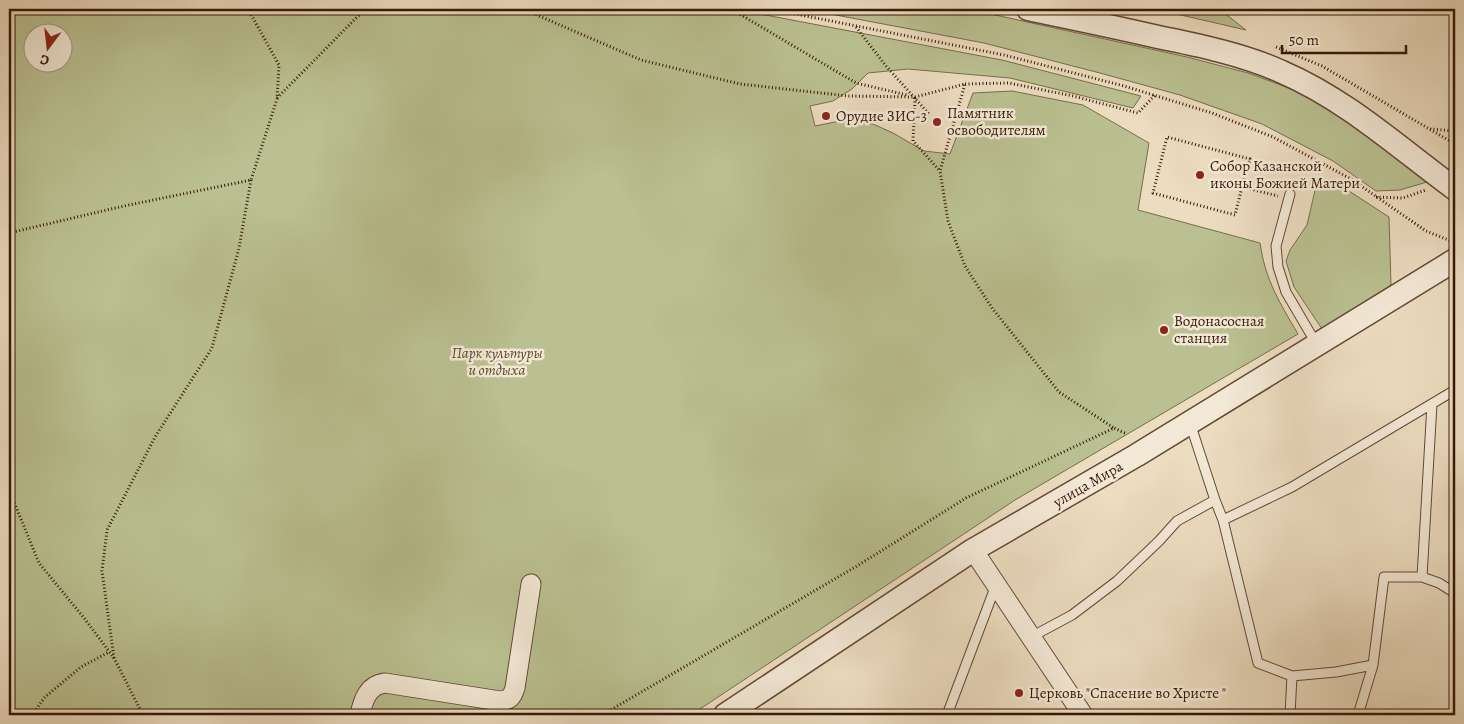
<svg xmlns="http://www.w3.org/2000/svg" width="1464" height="724" font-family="Alegreya,serif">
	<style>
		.green { fill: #bac091; stroke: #786c4c; fill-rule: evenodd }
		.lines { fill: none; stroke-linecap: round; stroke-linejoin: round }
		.service-casing { stroke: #644935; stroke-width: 11 }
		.minor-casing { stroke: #644935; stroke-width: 21 }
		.tertiary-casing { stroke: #644935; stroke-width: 25 }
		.path { stroke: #371807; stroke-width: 3; stroke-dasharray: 1 2.5; stroke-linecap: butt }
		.service { stroke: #f3e8d6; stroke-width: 9 }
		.minor { stroke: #f3e8d6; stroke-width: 19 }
		.tertiary { stroke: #f3e8d6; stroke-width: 22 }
		.poi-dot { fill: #8f2418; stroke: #f3e8d6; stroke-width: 2 }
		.labels { text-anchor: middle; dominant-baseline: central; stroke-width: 5; stroke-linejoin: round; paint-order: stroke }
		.poi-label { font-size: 15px; fill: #371807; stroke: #f3e8d6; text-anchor: start }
		.park-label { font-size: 15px; font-style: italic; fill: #5e4a30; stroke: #f3e8d6 }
		.street-label { font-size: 15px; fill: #371807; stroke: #f3e8d6 }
	</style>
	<rect width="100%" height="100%" fill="#ecdcc0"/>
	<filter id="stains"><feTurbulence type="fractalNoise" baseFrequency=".004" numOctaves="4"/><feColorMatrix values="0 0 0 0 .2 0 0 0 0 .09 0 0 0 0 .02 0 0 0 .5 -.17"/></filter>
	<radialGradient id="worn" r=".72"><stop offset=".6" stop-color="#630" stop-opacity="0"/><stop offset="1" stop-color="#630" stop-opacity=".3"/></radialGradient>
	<path class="green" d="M 9,9 L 734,9 L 1002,60 L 1141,96 L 1133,108 L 1010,78 L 908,69 L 868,73 L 852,89 L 833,101 L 810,106 L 815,126 L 840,121 L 873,124 L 893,133 L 924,151 L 950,154 L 973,93 L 1012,91 L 1083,105 L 1149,143 L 1138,210 L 1260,243 C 1265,280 1280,303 1298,334 L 1015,500 L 691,715 L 9,715 ZM 32,32 L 62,32 L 62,62 L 32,62 Z
		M 804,9 L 968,9 L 1187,57 L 1248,73 L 1300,92 L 1364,131 L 1427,182 L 1400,190 L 1376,191 L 1333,161 L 1262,124 L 1180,95 L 1100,73 L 984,43 Z
		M 1155,9 L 1219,9 L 1246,30 Z
		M 1332,180 L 1389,217 L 1391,285 L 1322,329 L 1294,287 L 1286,261 L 1290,250 L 1307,225 L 1316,186 Z"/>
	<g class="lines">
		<g class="service-casing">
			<path id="service" d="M 1290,194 L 1276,246 L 1278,267 L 1286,292 L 1317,345
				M 1215,500 L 1223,520 L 1292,487 L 1455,390
				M 1223,520 L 1258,663 L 1292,676 L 1336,672 L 1373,665 L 1384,577 L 1422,577 L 1439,583 L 1455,593
				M 1422,577 L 1432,404
				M 1031,637 L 1072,615 L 1117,581 L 1159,541 L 1177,521 L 1215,500 L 1190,423
				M 947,715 L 996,585
				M 1290,715 L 1292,676
				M 1358,715 L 1373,665"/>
		</g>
		<g class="minor-casing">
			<path id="minor" d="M 973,550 L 1083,715
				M 360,715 C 363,700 368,685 385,683 L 500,701 C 510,700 512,697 515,688 L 531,584"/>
		</g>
		<g class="tertiary-casing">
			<path id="tertiary" d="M 1028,9 C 1071,18 1115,27 1158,37 C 1198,45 1245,55 1282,72 C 1347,100 1399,148 1455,189
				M 725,715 L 973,550 L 1137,455 L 1455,260"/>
		</g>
		<path class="path" d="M 523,9 L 641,60 L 740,84 L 848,96 L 915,97 L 965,84 L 940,171 L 948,221 L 965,266 L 992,308 L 1059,392 L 1114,428
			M 731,9 L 856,83 L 907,95
			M 770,9 L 1004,55 L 1124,86 L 1212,113 L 1273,137 L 1351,179 L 1426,231 L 1451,241
			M 856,27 L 886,66 L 929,114
			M 1276,47 L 1322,66 L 1455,144
			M 965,84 L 1009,83 L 1073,96 L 1138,113 L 1155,95
			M 277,98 L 365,9
			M 915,98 L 913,141 L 940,171
			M 1430,129 L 1455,131
			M 1233,184 L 1242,187 L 1250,159 L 1167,137 L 1153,193 L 1235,215 L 1242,187 L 1278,196
			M 1376,197 L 1403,198 L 1426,190
			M 9,233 L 124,206 L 251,180 L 277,99 L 279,65 L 248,9
			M 9,490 L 39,563 L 84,618 L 114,658 L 143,715
			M 114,658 L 102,571 L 107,530 L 155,437 L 212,348 L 239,248 L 251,180
			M 32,715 L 45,697 L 81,667 L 109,652
			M 602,715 L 857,566 L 966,498 L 1114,428 L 1127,434"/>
		<use href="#service" class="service"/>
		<use href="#minor" class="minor"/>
		<use href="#tertiary" class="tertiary"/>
	</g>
	<g class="poi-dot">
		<circle cx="826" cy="116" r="5"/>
		<circle cx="937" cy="122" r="5"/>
		<circle cx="1200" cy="175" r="5"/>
		<circle cx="1164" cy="330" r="5"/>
		<circle cx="1019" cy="693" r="5"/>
	</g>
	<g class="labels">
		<g class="poi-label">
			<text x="947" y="113">Памятник<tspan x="947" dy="17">освободителям</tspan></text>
			<text x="836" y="116">Орудие ЗИС-3</text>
			<text x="1210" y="166">Собор Казанской<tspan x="1210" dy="17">иконы Божией Матери</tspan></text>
			<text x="1174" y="321">Водонасосная<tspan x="1174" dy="17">станция</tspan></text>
			<text x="1029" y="693">Церковь "Спасение во Христе "</text>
		</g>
		<g class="park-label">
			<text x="497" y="353">Парк культуры<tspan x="497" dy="17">и отдыха</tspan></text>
		</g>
		<g class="street-label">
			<text transform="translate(1088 484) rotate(-30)">улица Мира</text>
		</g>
	</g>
	<rect width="1464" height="724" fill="none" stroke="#ecdcc0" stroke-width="30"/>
	<rect x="10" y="10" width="1444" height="704" fill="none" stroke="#371807" stroke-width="2.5"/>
	<rect x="15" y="15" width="1434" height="694" fill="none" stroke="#371807"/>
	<g transform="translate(48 48) rotate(195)"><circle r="24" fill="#f3e8d6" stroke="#a89583"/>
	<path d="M0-4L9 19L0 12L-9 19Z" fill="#8f2418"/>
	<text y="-8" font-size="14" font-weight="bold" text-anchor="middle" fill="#371807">С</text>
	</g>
	<path d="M1282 45v8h124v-8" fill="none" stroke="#371807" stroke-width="2.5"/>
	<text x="1289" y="45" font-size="15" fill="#371807" stroke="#f3e8d6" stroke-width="4" paint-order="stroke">50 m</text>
	<rect width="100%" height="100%" filter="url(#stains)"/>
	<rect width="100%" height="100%" fill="url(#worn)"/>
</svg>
